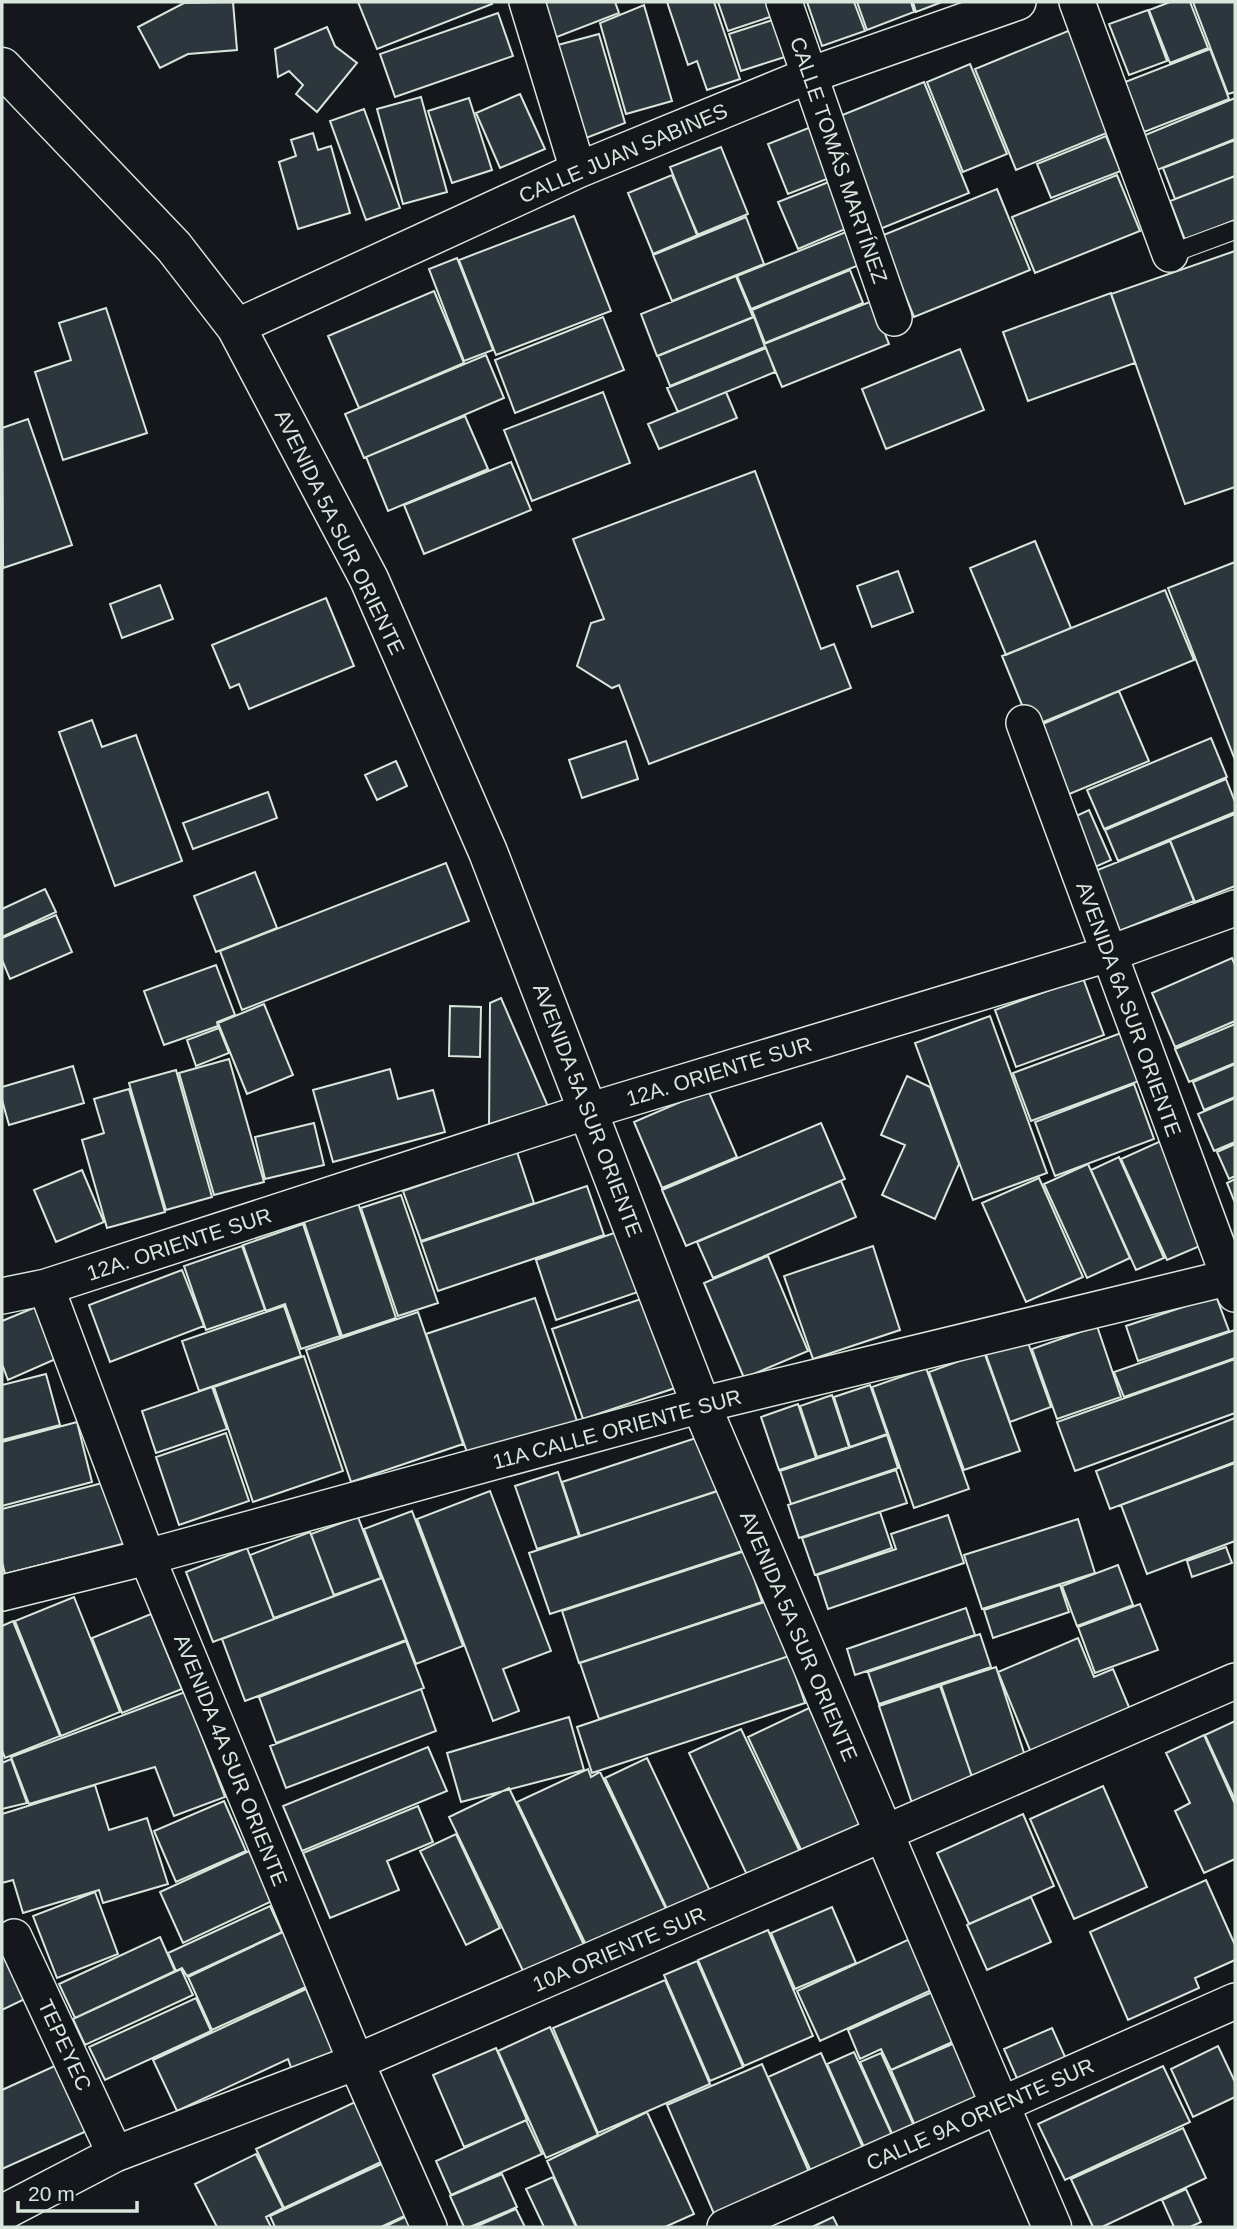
<svg xmlns="http://www.w3.org/2000/svg" width="1237" height="2229" font-family="Arial,sans-serif">
	<style>
		.building { fill: #2c363c; stroke: #d8e6dc; stroke-width: 2 }
		.lines { fill: none; stroke-linecap: round; stroke-linejoin: round }
		.lane-casing { stroke: #d8e6dc; stroke-width: 20 }
		.street-casing { stroke: #d8e6dc; stroke-width: 38 }
		.secondary-casing { stroke: #d8e6dc; stroke-width: 41 }
		.lane { stroke: #14181c; stroke-width: 18 }
		.street { stroke: #14181c; stroke-width: 35 }
		.secondary { stroke: #14181c; stroke-width: 38 }
		.labels { text-anchor: middle; dominant-baseline: central; stroke-width: 5; stroke-linejoin: round; paint-order: stroke }
		.street-label { font-size: 21px; fill: #d8e6dc; stroke: #14181c }
	</style>
	<rect width="100%" height="100%" fill="#14181c"/>
	<path class="building" d="M 233,2 L 237,50 L 188,54 L 160,68 L 138,27 L 184,3 Z
		M 358,2 L 491,2 L 492,4 L 377,49 Z
		M 534,2 L 615,2 L 619,13 L 549,40 Z
		M 667,2 L 714,2 L 740,79 L 707,90 L 697,61 L 688,65 Z
		M 718,2 L 775,2 L 779,14 L 728,31 Z
		M 807,2 L 854,2 L 865,31 L 822,46 Z
		M 857,2 L 911,2 L 914,12 L 867,30 Z
		M 913,2 L 942,2 L 916,12 Z
		M 1170,2 L 1190,2 L 1208,48 L 1170,63 L 1149,10 Z
		M 1193,2 L 1235,2 L 1235,92 L 1228,94 Z
		M 644,5 L 672,101 L 626,114 L 600,23 Z
		M 1148,10 L 1167,61 L 1129,75 L 1109,24 Z
		M 498,13 L 513,56 L 395,97 L 380,54 Z
		M 782,17 L 794,54 L 741,71 L 729,34 Z
		M 327,27 L 335,46 L 357,63 L 317,112 L 296,94 L 303,85 L 289,71 L 278,77 L 275,49 Z
		M 1073,29 L 1114,130 L 1016,170 L 975,69 Z
		M 599,34 L 625,123 L 581,140 L 554,46 Z
		M 1210,49 L 1229,99 L 1144,132 L 1125,82 Z
		M 970,64 L 1007,154 L 963,172 L 927,82 Z
		M 924,82 L 969,193 L 875,231 L 830,120 Z
		M 520,94 L 545,149 L 500,168 L 476,113 Z
		M 421,97 L 447,192 L 403,204 L 377,109 Z
		M 469,98 L 492,170 L 452,183 L 428,111 Z
		M 1235,98 L 1235,139 L 1152,172 L 1138,138 Z
		M 364,109 L 400,208 L 366,220 L 330,121 Z
		M 811,127 L 832,177 L 788,194 L 768,144 Z
		M 313,133 L 318,150 L 331,146 L 350,213 L 298,229 L 279,162 L 296,156 L 291,140 Z
		M 1106,136 L 1121,171 L 1051,198 L 1037,164 Z
		M 1235,140 L 1235,176 L 1175,199 L 1163,168 Z
		M 721,147 L 748,214 L 697,235 L 670,167 Z
		M 672,175 L 698,235 L 653,254 L 628,193 Z
		M 1117,175 L 1140,231 L 1035,273 L 1012,217 Z
		M 1235,176 L 1235,220 L 1185,240 L 1170,201 Z
		M 831,181 L 850,227 L 798,249 L 778,202 Z
		M 997,189 L 1030,270 L 914,317 L 881,236 Z
		M 574,216 L 611,311 L 496,355 L 459,260 Z
		M 746,217 L 764,264 L 672,301 L 653,255 Z
		M 851,230 L 864,263 L 751,309 L 737,276 Z
		M 1235,251 L 1235,487 L 1185,504 L 1111,294 Z
		M 457,258 L 493,350 L 464,361 L 429,269 Z
		M 850,270 L 863,303 L 765,343 L 752,310 Z
		M 736,276 L 753,317 L 657,356 L 641,314 Z
		M 434,291 L 464,363 L 359,408 L 328,336 Z
		M 1111,293 L 1135,363 L 1028,401 L 1003,332 Z
		M 872,301 L 889,344 L 782,387 L 764,344 Z
		M 106,308 L 147,433 L 63,460 L 35,372 L 71,360 L 59,323 Z
		M 603,317 L 624,370 L 515,413 L 495,360 Z
		M 754,317 L 765,347 L 670,386 L 658,356 Z
		M 766,348 L 775,372 L 678,412 L 667,388 Z
		M 960,349 L 984,410 L 886,449 L 862,389 Z
		M 486,355 L 504,398 L 364,458 L 345,414 Z
		M 603,392 L 630,463 L 532,501 L 504,430 Z
		M 726,392 L 737,418 L 659,449 L 648,424 Z
		M 465,416 L 488,469 L 388,511 L 366,457 Z
		M 28,419 L 72,545 L 3,568 L 2,428 Z
		M 511,462 L 531,510 L 424,554 L 404,505 Z
		M 755,471 L 821,649 L 834,644 L 851,688 L 649,764 L 619,685 L 612,688 L 577,666 L 591,623 L 604,619 L 573,539 Z
		M 1035,541 L 1071,628 L 1006,655 L 970,568 Z
		M 1235,562 L 1235,760 L 1168,588 Z
		M 898,571 L 913,612 L 872,627 L 857,586 Z
		M 160,585 L 173,619 L 122,638 L 110,604 Z
		M 1165,590 L 1194,660 L 1031,727 L 1002,656 Z
		M 326,598 L 354,666 L 249,709 L 239,684 L 230,688 L 212,645 Z
		M 1119,691 L 1149,761 L 1067,795 L 1038,726 Z
		M 92,720 L 102,747 L 136,735 L 182,861 L 115,886 L 59,732 Z
		M 1211,738 L 1227,777 L 1104,829 L 1087,790 Z
		M 626,741 L 638,779 L 582,798 L 569,760 Z
		M 396,761 L 407,786 L 377,800 L 365,775 Z
		M 1226,779 L 1235,802 L 1235,812 L 1118,861 L 1105,830 Z
		M 268,792 L 277,818 L 193,849 L 183,823 Z
		M 1089,810 L 1111,860 L 1095,867 L 1074,817 Z
		M 1235,814 L 1235,886 L 1195,902 L 1170,840 Z
		M 1170,841 L 1194,901 L 1119,931 L 1095,871 Z
		M 446,863 L 469,921 L 242,1010 L 220,951 Z
		M 255,872 L 277,928 L 216,952 L 194,896 Z
		M 45,889 L 56,912 L 2,937 L 2,909 Z
		M 56,915 L 72,952 L 10,979 L 2,960 L 2,938 Z
		M 1232,958 L 1235,965 L 1235,1021 L 1175,1047 L 1152,993 Z
		M 216,965 L 235,1015 L 217,1022 L 218,1026 L 164,1045 L 144,991 Z
		M 1083,978 L 1104,1035 L 1016,1067 L 995,1010 Z
		M 501,998 L 550,1111 L 489,1129 L 490,1003 Z
		M 264,1004 L 293,1075 L 247,1094 L 218,1023 Z
		M 450,1006 L 481,1007 L 480,1057 L 449,1056 Z
		M 990,1016 L 1047,1173 L 973,1200 L 915,1043 Z
		M 1235,1024 L 1235,1063 L 1189,1082 L 1175,1049 Z
		M 219,1028 L 229,1053 L 196,1066 L 187,1040 Z
		M 1121,1033 L 1139,1081 L 1031,1121 L 1013,1073 Z
		M 229,1059 L 264,1182 L 214,1195 L 179,1073 Z
		M 1235,1064 L 1235,1097 L 1204,1110 L 1193,1082 Z
		M 73,1066 L 84,1103 L 9,1125 L 2,1100 L 2,1087 Z
		M 390,1069 L 398,1099 L 433,1090 L 445,1132 L 333,1162 L 313,1090 Z
		M 176,1070 L 212,1197 L 166,1210 L 129,1083 Z
		M 907,1076 L 930,1087 L 959,1164 L 935,1219 L 882,1195 L 905,1145 L 881,1135 Z
		M 1134,1084 L 1154,1139 L 1055,1176 L 1035,1122 Z
		M 129,1089 L 165,1212 L 107,1228 L 82,1140 L 104,1133 L 94,1099 Z
		M 708,1090 L 737,1157 L 662,1188 L 634,1122 Z
		M 1235,1098 L 1235,1142 L 1214,1151 L 1198,1114 Z
		M 314,1123 L 324,1165 L 265,1179 L 255,1137 Z
		M 821,1123 L 845,1179 L 686,1246 L 662,1190 Z
		M 1161,1141 L 1207,1243 L 1167,1260 L 1121,1159 Z
		M 1235,1144 L 1235,1176 L 1229,1179 L 1217,1152 Z
		M 517,1152 L 534,1203 L 421,1241 L 403,1191 Z
		M 1119,1157 L 1164,1258 L 1136,1270 L 1091,1170 Z
		M 1088,1164 L 1130,1258 L 1087,1278 L 1044,1184 Z
		M 82,1170 L 104,1222 L 56,1242 L 34,1190 Z
		M 1039,1178 L 1083,1277 L 1026,1302 L 982,1203 Z
		M 1235,1179 L 1235,1203 L 1227,1183 Z
		M 841,1181 L 856,1217 L 713,1278 L 697,1242 Z
		M 587,1186 L 604,1235 L 438,1291 L 421,1242 Z
		M 401,1195 L 438,1303 L 398,1316 L 361,1208 Z
		M 357,1200 L 396,1318 L 342,1336 L 303,1219 Z
		M 303,1224 L 340,1336 L 301,1349 L 285,1304 L 266,1311 L 243,1245 Z
		M 617,1232 L 638,1292 L 556,1320 L 536,1260 Z
		M 242,1246 L 265,1310 L 206,1330 L 184,1266 Z
		M 873,1246 L 900,1330 L 813,1359 L 784,1276 Z
		M 768,1256 L 808,1351 L 744,1378 L 704,1283 Z
		M 182,1270 L 204,1326 L 110,1362 L 89,1305 Z
		M 1216,1296 L 1229,1331 L 1138,1361 L 1126,1326 Z
		M 535,1298 L 578,1424 L 470,1461 L 426,1334 Z
		M 644,1298 L 675,1388 L 583,1419 L 552,1329 Z
		M 284,1306 L 301,1356 L 199,1391 L 182,1341 Z
		M 36,1307 L 58,1358 L 8,1380 L 2,1364 L 2,1321 Z
		M 418,1312 L 463,1444 L 351,1482 L 306,1350 Z
		M 1097,1326 L 1121,1397 L 1057,1419 L 1032,1349 Z
		M 1235,1330 L 1235,1358 L 1124,1397 L 1114,1372 Z
		M 1026,1337 L 1051,1407 L 1010,1422 L 985,1352 Z
		M 984,1352 L 1020,1451 L 964,1470 L 929,1372 Z
		M 304,1356 L 343,1471 L 253,1502 L 214,1387 Z
		M 1235,1359 L 1235,1413 L 1075,1471 L 1057,1422 Z
		M 926,1368 L 969,1489 L 914,1508 L 872,1387 Z
		M 46,1374 L 60,1425 L 2,1440 L 2,1385 Z
		M 870,1385 L 887,1434 L 850,1447 L 834,1397 Z
		M 212,1387 L 227,1429 L 156,1453 L 142,1411 Z
		M 832,1395 L 849,1447 L 817,1457 L 800,1406 Z
		M 798,1404 L 816,1458 L 779,1470 L 761,1417 Z
		M 1235,1418 L 1235,1462 L 1110,1509 L 1096,1471 Z
		M 77,1422 L 92,1482 L 2,1506 L 2,1442 Z
		M 226,1433 L 249,1501 L 179,1525 L 156,1457 Z
		M 887,1435 L 898,1468 L 791,1504 L 780,1471 Z
		M 699,1437 L 717,1491 L 580,1536 L 562,1482 Z
		M 1235,1463 L 1235,1541 L 1147,1574 L 1121,1505 Z
		M 896,1470 L 907,1503 L 799,1538 L 788,1505 Z
		M 558,1472 L 579,1536 L 537,1549 L 515,1486 Z
		M 110,1481 L 126,1543 L 5,1574 L 2,1562 L 2,1509 Z
		M 721,1490 L 742,1551 L 550,1614 L 529,1553 Z
		M 490,1491 L 551,1651 L 503,1669 L 519,1711 L 493,1721 L 417,1519 Z
		M 412,1511 L 463,1646 L 416,1664 L 364,1529 Z
		M 880,1512 L 892,1548 L 815,1575 L 802,1538 Z
		M 948,1515 L 964,1563 L 828,1609 L 817,1575 L 896,1549 L 891,1534 Z
		M 358,1517 L 381,1578 L 334,1595 L 311,1534 Z
		M 1078,1519 L 1095,1573 L 982,1609 L 964,1555 Z
		M 310,1532 L 334,1596 L 274,1618 L 250,1555 Z
		M 1226,1547 L 1232,1563 L 1192,1577 L 1187,1561 Z
		M 247,1548 L 274,1619 L 213,1642 L 186,1572 Z
		M 745,1551 L 762,1602 L 579,1663 L 562,1611 Z
		M 1118,1565 L 1133,1605 L 1077,1626 L 1062,1586 Z
		M 382,1578 L 406,1640 L 245,1701 L 222,1639 Z
		M 1060,1585 L 1069,1612 L 993,1638 L 984,1610 Z
		M 74,1597 L 120,1712 L 61,1736 L 15,1621 Z
		M 771,1600 L 789,1656 L 599,1719 L 580,1663 Z
		M 1140,1604 L 1158,1650 L 1095,1673 L 1078,1627 Z
		M 966,1608 L 975,1635 L 855,1675 L 847,1649 Z
		M 151,1614 L 182,1689 L 122,1713 L 92,1638 Z
		M 13,1621 L 60,1736 L 5,1758 L 2,1750 L 2,1626 Z
		M 980,1634 L 991,1667 L 879,1704 L 868,1672 Z
		M 1078,1638 L 1094,1677 L 1113,1669 L 1134,1719 L 1034,1760 L 998,1672 Z
		M 406,1641 L 424,1688 L 276,1743 L 259,1697 Z
		M 789,1656 L 805,1703 L 592,1773 L 577,1727 Z
		M 996,1667 L 1029,1768 L 975,1786 L 941,1685 Z
		M 940,1686 L 975,1785 L 913,1806 L 879,1706 Z
		M 421,1689 L 436,1731 L 286,1788 L 270,1746 Z
		M 185,1692 L 225,1797 L 174,1816 L 155,1767 L 29,1804 L 11,1757 Z
		M 809,1708 L 866,1827 L 804,1856 L 748,1737 Z
		M 569,1717 L 584,1770 L 461,1802 L 447,1753 Z
		M 1235,1721 L 1235,1800 L 1205,1735 Z
		M 741,1729 L 801,1854 L 749,1879 L 689,1753 Z
		M 1204,1735 L 1235,1804 L 1235,1859 L 1204,1873 L 1175,1811 L 1190,1803 L 1166,1753 Z
		M 428,1747 L 447,1791 L 302,1851 L 283,1806 Z
		M 647,1758 L 711,1893 L 669,1913 L 605,1778 Z
		M 11,1759 L 27,1803 L 2,1809 L 2,1763 Z
		M 588,1769 L 591,1777 L 600,1772 L 667,1911 L 588,1949 L 517,1802 Z
		M 95,1785 L 109,1830 L 147,1818 L 168,1884 L 103,1903 L 99,1890 L 23,1913 L 13,1880 L 2,1883 L 2,1814 Z
		M 1103,1786 L 1147,1887 L 1074,1919 L 1030,1819 Z
		M 509,1788 L 585,1947 L 525,1975 L 449,1817 Z
		M 224,1801 L 246,1851 L 176,1882 L 154,1831 Z
		M 418,1806 L 433,1842 L 387,1861 L 399,1890 L 330,1918 L 303,1853 Z
		M 1023,1814 L 1054,1886 L 969,1924 L 937,1853 Z
		M 456,1834 L 500,1928 L 466,1945 L 420,1851 Z
		M 249,1851 L 272,1901 L 183,1943 L 160,1892 Z
		M 1206,1880 L 1235,1945 L 1235,1960 L 1195,1978 L 1199,1988 L 1128,2020 L 1090,1932 Z
		M 95,1892 L 118,1954 L 57,1978 L 33,1916 Z
		M 1031,1897 L 1051,1942 L 987,1970 L 967,1925 Z
		M 270,1906 L 282,1932 L 187,1976 L 182,1968 L 176,1971 L 168,1953 Z
		M 832,1907 L 856,1963 L 795,1989 L 771,1933 Z
		M 768,1930 L 813,2036 L 744,2066 L 698,1960 Z
		M 2,1931 L 31,1996 L 2,2010 Z
		M 283,1932 L 308,1986 L 212,2030 L 188,1977 Z
		M 160,1937 L 175,1971 L 75,2018 L 59,1984 Z
		M 914,1937 L 938,1987 L 820,2041 L 797,1991 Z
		M 697,1961 L 743,2067 L 710,2081 L 664,1975 Z
		M 181,1969 L 193,1995 L 85,2045 L 73,2019 Z
		M 665,1980 L 710,2084 L 598,2133 L 553,2028 Z
		M 306,1989 L 335,2054 L 293,2073 L 288,2059 L 177,2111 L 153,2060 Z
		M 939,1989 L 961,2038 L 891,2070 L 881,2049 L 860,2059 L 848,2030 Z
		M 196,1998 L 211,2031 L 105,2080 L 89,2047 Z
		M 550,2027 L 598,2135 L 546,2158 L 498,2051 Z
		M 1052,2028 L 1071,2070 L 1023,2092 L 1004,2049 Z
		M 962,2040 L 986,2098 L 916,2128 L 891,2070 Z
		M 1218,2046 L 1235,2082 L 1235,2097 L 1193,2117 L 1171,2069 Z
		M 496,2048 L 527,2120 L 464,2147 L 433,2075 Z
		M 854,2052 L 892,2135 L 864,2147 L 827,2064 Z
		M 821,2053 L 867,2157 L 815,2180 L 768,2077 Z
		M 881,2053 L 915,2128 L 894,2138 L 860,2062 Z
		M 59,2064 L 89,2130 L 2,2169 L 2,2090 Z
		M 762,2064 L 809,2172 L 714,2214 L 667,2105 Z
		M 1163,2066 L 1190,2122 L 1065,2180 L 1038,2124 Z
		M 355,2102 L 383,2161 L 284,2208 L 256,2149 Z
		M 647,2112 L 694,2214 L 665,2227 L 577,2227 L 547,2161 Z
		M 526,2120 L 542,2154 L 451,2195 L 436,2161 Z
		M 1183,2128 L 1206,2178 L 1102,2227 L 1093,2227 L 1071,2179 Z
		M 256,2154 L 283,2208 L 266,2217 L 271,2227 L 217,2227 L 195,2184 Z
		M 388,2161 L 413,2212 L 381,2227 L 275,2227 L 270,2216 Z
		M 502,2174 L 517,2207 L 470,2227 L 464,2227 L 450,2196 Z
		M 553,2177 L 576,2227 L 544,2227 L 526,2189 Z
		M 1186,2189 L 1201,2222 L 1190,2227 L 1174,2227 L 1162,2200 Z
		M 516,2209 L 525,2227 L 475,2227 Z
		M 413,2213 L 420,2227 L 384,2227 Z
		M 833,2217 L 838,2227 L 812,2227 Z"/>
	<g class="lines">
		<g class="lane-casing">
			<path id="lane" d="M 1170,254 L 1235,230"/>
		</g>
		<g class="street-casing">
			<path id="street" d="M 527,2 L 578,170
				M 784,2 L 894,318
				M 1077,2 L 1170,254
				M 236,327 L 578,170 L 810,75 L 1018,2
				M 1024,723 L 1235,1294
				M 46,1287 L 147,1557 L 356,2062 L 429,2227
				M 2,1296 L 46,1287 L 588,1111 L 1108,954 L 1235,908
				M 2,1593 L 147,1557 L 701,1405 L 1235,1276
				M 14,1937 L 115,2154
				M 2,2213 L 115,2154 L 356,2062 L 1235,1681
				M 725,2227 L 1235,2001"/>
		</g>
		<g class="secondary-casing">
			<path id="secondary" d="M 2,67 L 174,247 L 236,327 L 369,579 L 488,852 L 701,1405 L 1052,2227"/>
		</g>
		<use href="#lane" class="lane"/>
		<use href="#street" class="street"/>
		<use href="#secondary" class="secondary"/>
	</g>
	<g class="labels">
		<g class="street-label">
			<text transform="translate(623 153) rotate(-23)">CALLE JUAN SABINES</text>
			<text transform="translate(839 160) rotate(71)">CALLE TOMÁS MARTÍNEZ</text>
			<text transform="translate(340 532) rotate(64)">AVENIDA 5A SUR ORIENTE</text>
			<text transform="translate(1129 1009) rotate(70)">AVENIDA 6A SUR ORIENTE</text>
			<text transform="translate(719 1071) rotate(-17)">12A. ORIENTE SUR</text>
			<text transform="translate(588 1110) rotate(69)">AVENIDA 5A SUR ORIENTE</text>
			<text transform="translate(179 1244) rotate(-18)">12A. ORIENTE SUR</text>
			<text transform="translate(617 1429) rotate(-15)">11A CALLE ORIENTE SUR</text>
			<text transform="translate(799 1636) rotate(67)">AVENIDA 5A SUR ORIENTE</text>
			<text transform="translate(231 1760) rotate(68)">AVENIDA 4A SUR ORIENTE</text>
			<text transform="translate(619 1949) rotate(-23)">10A ORIENTE SUR</text>
			<text transform="translate(65 2045) rotate(65)">TEPEYEC</text>
			<text transform="translate(980 2114) rotate(-24)">CALLE 9A ORIENTE SUR</text>
		</g>
	</g>
	<rect width="1237" height="2229" fill="none" stroke="#d8e6dc" stroke-width="7"/>
	<path d="M18 2201v10h119v-10" fill="none" stroke="#d8e6dc" stroke-width="3.5"/>
	<text x="28" y="2201" font-size="21" fill="#d8e6dc" stroke="#14181c" stroke-width="5" paint-order="stroke">20 m</text>
</svg>
